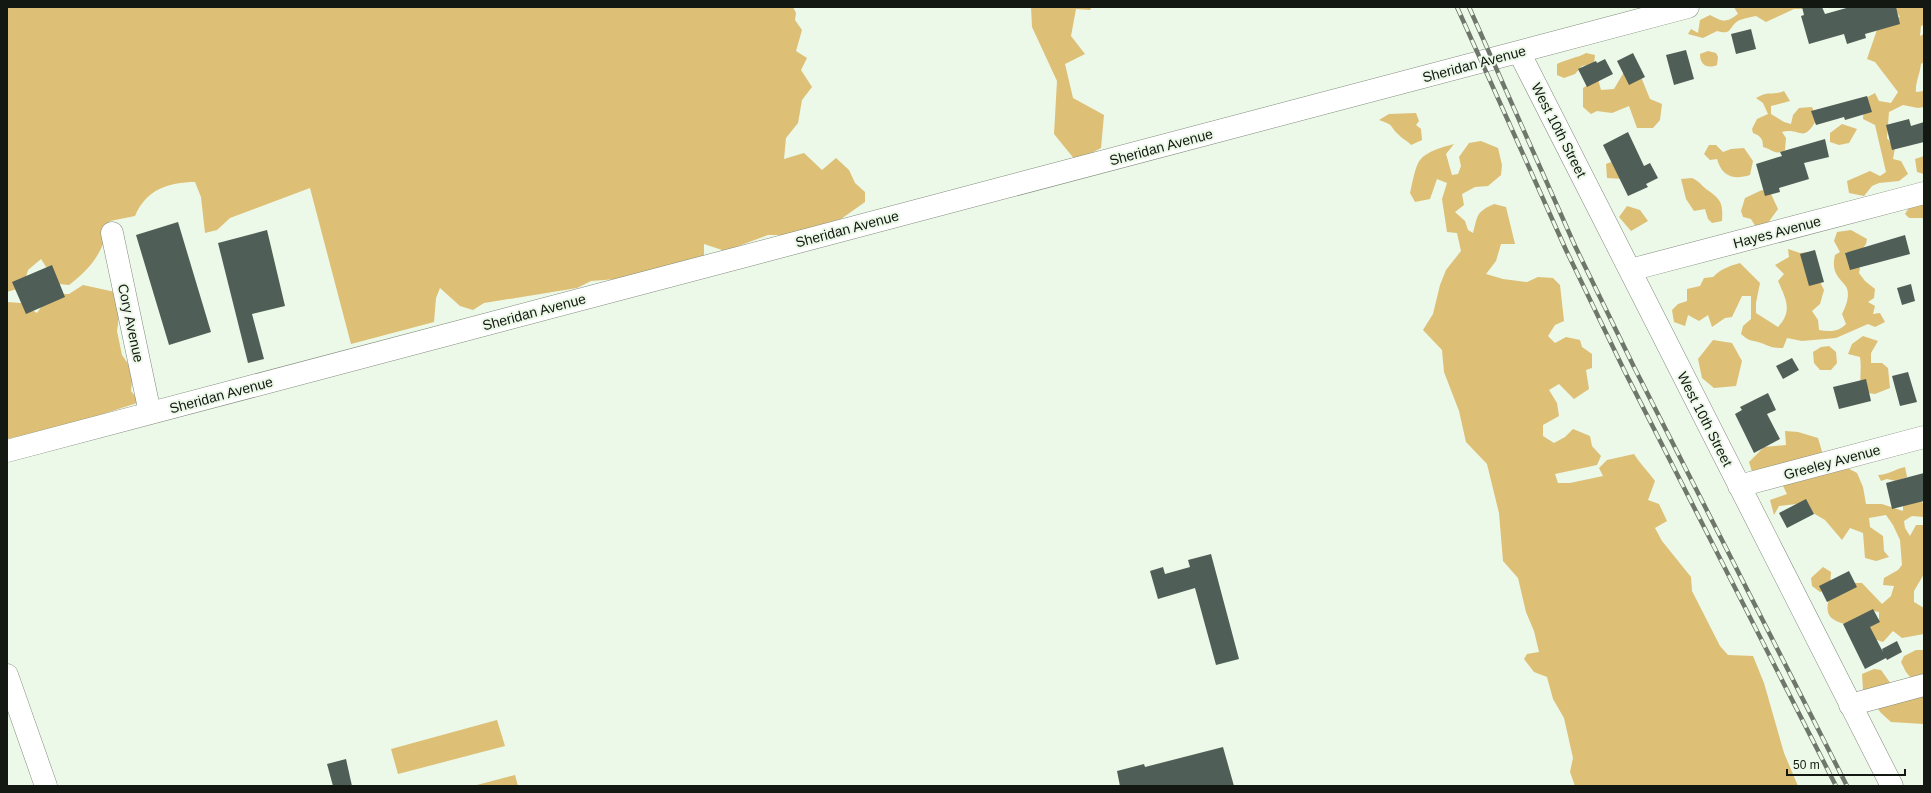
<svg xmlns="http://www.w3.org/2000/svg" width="1931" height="793" font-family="Arial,sans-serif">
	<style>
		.green { fill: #ddbf76 }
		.building { fill: #4f5f57 }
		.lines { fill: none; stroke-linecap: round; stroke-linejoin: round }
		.minor-casing { stroke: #818b7d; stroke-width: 23 }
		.minor { stroke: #fff; stroke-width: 22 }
		.rail-casing { stroke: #6f776c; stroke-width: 4.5 }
		.rail { stroke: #ecf8e8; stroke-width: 3; stroke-dasharray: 9; stroke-linecap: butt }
		.labels { text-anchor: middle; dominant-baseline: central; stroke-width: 4; stroke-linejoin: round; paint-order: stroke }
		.street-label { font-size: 14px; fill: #141812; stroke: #ecf8e8 }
	</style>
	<rect width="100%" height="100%" fill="#ecf8e8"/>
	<path class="green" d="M 7,7 L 793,7 L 796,13 L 795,20 L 802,30 L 796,51 L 807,58 L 801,70 L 812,87 L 802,100 L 798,123 L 786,138 L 784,159 L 804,153 L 822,170 L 836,158 L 849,170 L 855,183 L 865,192 L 865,202 L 841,219 L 788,235 L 768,235 L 725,251 L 704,244 L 704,261 L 616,279 L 591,281 L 577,288 L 484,303 L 473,310 L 460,306 L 440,288 L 436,298 L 434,322 L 351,344 L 310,188 L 230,218 L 217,230 L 205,233 L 201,197 L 195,182 C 168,182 146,190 135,216 L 110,221 C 104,250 93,267 69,285 L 50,283 L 52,276 L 41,259 L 28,270 L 23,287 L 7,292 Z
		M 1031,7 L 1092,7 L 1090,10 L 1076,9 L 1071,36 L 1085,54 L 1065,64 L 1073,98 L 1104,115 L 1101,148 L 1076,161 L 1054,134 L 1057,81 L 1032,27 Z
		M 1734,7 L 1815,7 L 1810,9 L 1794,9 L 1766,22 L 1756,16 C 1751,17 1745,18 1740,20 C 1728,25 1734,36 1717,31 L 1703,38 L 1688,34 L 1691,29 L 1698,33 L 1700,20 L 1710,15 C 1723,22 1726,23 1738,14 Z
		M 1893,7 L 1924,7 L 1924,25 L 1921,26 L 1920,36 L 1924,34 L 1924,62 L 1921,64 C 1920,74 1915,83 1916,92 L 1924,91 L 1924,107 L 1918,108 L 1903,105 L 1889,112 L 1887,138 L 1895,148 L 1893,159 L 1901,161 L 1908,174 L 1899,181 L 1879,183 L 1872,186 L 1864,196 L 1849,193 L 1847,181 L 1870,171 L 1880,176 L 1886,172 L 1875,125 L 1863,119 L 1864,99 L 1875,93 L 1879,101 L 1891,103 L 1898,92 L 1875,62 L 1867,59 L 1880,21 L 1900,17 Z
		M 1708,51 L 1716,53 L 1718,57 L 1717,65 C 1707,69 1700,65 1700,54 Z
		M 1586,53 L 1595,55 L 1594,64 L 1582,66 L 1575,74 L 1564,78 L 1557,75 L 1557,64 C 1567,59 1577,58 1586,53 Z
		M 1624,72 L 1641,77 L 1650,99 L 1662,104 L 1660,120 L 1653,128 L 1637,128 L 1629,106 L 1612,113 L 1597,111 L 1591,114 L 1583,107 L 1583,88 L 1598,79 L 1601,90 L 1614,89 Z
		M 1784,91 L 1790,101 L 1771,106 L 1771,114 L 1784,122 L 1791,124 L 1793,115 L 1799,108 L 1812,107 L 1817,119 C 1802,145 1802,127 1782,132 L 1786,138 L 1785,150 C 1775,156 1772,149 1763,147 C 1763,139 1761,136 1753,133 L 1752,129 L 1757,119 L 1768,114 L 1763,103 L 1756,98 C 1769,90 1773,96 1784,91 Z
		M 1416,113 L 1419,121 L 1416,125 L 1421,129 L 1422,140 L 1411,145 C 1407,140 1402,139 1399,135 C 1388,125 1396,126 1379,120 L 1389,114 Z
		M 1842,124 L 1857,129 L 1849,143 L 1839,145 L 1830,142 L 1830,133 Z
		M 1481,141 L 1498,148 L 1502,165 L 1501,175 L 1488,186 L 1475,187 L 1462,194 L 1464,205 L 1455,212 L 1465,221 L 1468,230 L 1473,233 C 1478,215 1476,212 1494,204 L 1506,207 L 1515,244 L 1501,244 L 1496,261 L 1486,274 L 1503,279 L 1527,282 L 1538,277 L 1553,278 L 1560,285 L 1564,321 L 1555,325 L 1548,336 L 1555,343 L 1566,337 L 1580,340 L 1582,347 L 1592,354 L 1592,368 L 1586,370 L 1589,389 L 1574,399 L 1559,384 L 1549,390 L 1557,403 L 1559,416 L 1543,425 L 1543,436 L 1554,443 L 1565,437 L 1573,429 L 1590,436 L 1592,446 L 1601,456 L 1597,465 L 1555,474 L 1558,483 L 1570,483 L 1603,476 L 1599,468 L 1607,460 L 1634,454 C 1640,464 1648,471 1655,481 L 1648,500 L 1659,504 L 1667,521 L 1655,528 L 1662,541 L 1691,577 L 1692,591 L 1720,646 L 1728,655 L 1753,656 L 1764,683 L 1784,753 L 1798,786 L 1575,786 L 1570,772 L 1573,758 L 1564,718 L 1553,699 L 1547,677 L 1534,672 L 1524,659 L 1527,654 L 1539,652 L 1534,631 L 1526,612 L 1518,578 L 1503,561 L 1499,513 L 1487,464 L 1466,442 L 1459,411 L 1444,372 L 1442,350 L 1423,330 L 1433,314 L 1440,285 L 1446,270 L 1461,251 L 1457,233 L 1447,232 L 1442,199 L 1447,183 L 1437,179 L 1430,199 L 1415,202 L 1410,193 C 1412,185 1415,166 1420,160 C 1427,151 1443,147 1454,144 L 1446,154 L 1452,175 L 1458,174 L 1461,166 L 1459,157 L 1469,143 Z
		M 1709,145 L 1716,145 L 1723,152 L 1731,149 L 1744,148 L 1753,161 L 1750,175 C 1734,180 1722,177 1717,159 L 1710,160 L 1704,154 Z
		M 1924,156 L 1924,174 L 1917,172 L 1915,159 Z
		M 1614,161 L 1624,179 L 1607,178 L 1606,164 Z
		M 1692,178 C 1701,182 1702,187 1709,191 C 1722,200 1723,205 1722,221 L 1712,223 L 1708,219 L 1705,209 L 1694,211 L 1686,199 L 1681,179 Z
		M 1762,190 L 1771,194 L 1778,209 L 1765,227 L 1756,227 L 1751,219 L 1743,217 L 1741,211 L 1745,198 Z
		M 1924,199 L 1924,218 L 1909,218 L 1905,214 L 1911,204 Z
		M 1627,206 L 1640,210 L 1648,221 L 1631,231 L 1619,217 Z
		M 1851,230 L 1867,239 L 1866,244 L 1860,252 L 1846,252 L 1852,262 L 1860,268 L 1859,273 L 1865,281 L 1875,289 L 1874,298 L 1868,302 L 1875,306 L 1873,314 L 1880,313 L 1885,322 L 1875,327 L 1868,324 L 1836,338 L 1802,341 L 1787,338 L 1783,348 C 1769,348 1771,346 1758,342 C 1750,340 1749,341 1741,334 L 1743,326 L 1751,319 L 1751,296 L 1742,296 L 1732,317 L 1725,318 L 1712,327 L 1708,315 L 1699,321 L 1688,315 L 1685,326 L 1674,322 L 1672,310 L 1678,304 L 1687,301 L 1687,289 L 1700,286 L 1704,278 L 1713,277 C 1721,269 1729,266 1740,263 L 1760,283 L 1756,303 L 1756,313 L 1778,327 C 1793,311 1786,299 1778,281 L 1784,274 L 1775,265 L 1789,257 L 1788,249 L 1800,253 L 1810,252 L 1820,282 L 1824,290 L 1820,304 L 1812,311 L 1818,320 L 1819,330 C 1829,332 1839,332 1846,324 L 1842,314 C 1846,306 1852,292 1844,284 C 1835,274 1832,269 1835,255 L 1840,252 L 1834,241 L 1837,232 Z
		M 83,285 L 115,292 L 120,309 L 117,331 L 122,355 L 133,371 L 131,391 L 140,402 L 69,425 L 7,439 L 7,302 L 21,303 L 37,313 L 50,294 L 69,294 Z
		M 1863,336 L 1878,341 L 1871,353 L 1871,363 L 1882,363 L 1888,368 L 1890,388 L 1875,394 L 1861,392 C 1859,380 1862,369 1860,357 L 1848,354 L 1852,344 Z
		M 1713,340 L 1732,343 L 1742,361 L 1736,386 L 1714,388 L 1702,378 L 1698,359 Z
		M 1829,346 L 1836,352 L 1837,363 L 1831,370 L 1820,370 L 1814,363 L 1813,352 L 1821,347 Z
		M 1785,431 L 1798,432 L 1818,438 L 1823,455 L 1857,473 L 1863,487 L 1866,504 L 1882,504 L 1903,511 L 1903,503 L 1920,497 L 1924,506 L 1924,517 L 1912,516 L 1904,521 L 1905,528 L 1910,536 L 1916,525 L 1924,525 L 1924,574 L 1914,591 L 1914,602 L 1924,608 L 1924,634 L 1902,638 L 1893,631 L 1883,642 L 1874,639 L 1868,626 L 1879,619 L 1879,612 L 1873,611 L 1861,627 C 1840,623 1819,622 1831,594 L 1826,590 L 1820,592 L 1812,586 L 1811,578 L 1823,567 L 1831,572 L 1830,587 L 1843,583 L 1862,583 L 1882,604 L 1891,596 L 1894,586 L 1883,585 L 1884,578 L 1898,570 L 1902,565 L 1900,540 L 1893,525 L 1886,515 L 1869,518 L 1870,527 L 1883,536 L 1884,551 L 1889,557 L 1876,561 L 1865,558 L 1863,533 L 1850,528 L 1842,540 L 1825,520 L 1813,513 L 1806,503 L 1779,506 L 1774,515 L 1770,500 L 1787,494 L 1782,484 L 1753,475 L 1749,462 L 1764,447 L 1786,445 Z
		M 1905,467 L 1907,477 L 1896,481 L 1887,479 L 1881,481 L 1878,475 C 1888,475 1895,469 1905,467 Z
		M 1916,650 L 1924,650 L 1924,674 L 1911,678 L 1906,672 L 1901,662 L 1904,656 Z
		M 1874,669 L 1881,670 L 1891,684 L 1924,691 L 1924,724 L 1891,722 L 1881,713 L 1863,690 L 1862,674 Z
		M 497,720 L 505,746 L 398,774 L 391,749 Z
		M 515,775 L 518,786 L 473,786 Z"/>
	<path class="building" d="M 1802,7 L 1822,7 L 1825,14 L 1850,7 L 1896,7 L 1900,24 L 1865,34 L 1866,38 L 1847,44 L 1844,34 L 1809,44 L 1801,16 L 1804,15 Z
		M 1751,29 L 1756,49 L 1736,54 L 1731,34 Z
		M 1686,50 L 1694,79 L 1674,85 L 1666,55 Z
		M 1633,53 L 1645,77 L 1629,85 L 1617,61 Z
		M 1605,59 L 1613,74 L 1587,87 L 1578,69 L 1596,61 L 1597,63 Z
		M 1867,96 L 1872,112 L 1845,120 L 1844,117 L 1816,125 L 1811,111 Z
		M 1909,119 L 1911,126 L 1924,122 L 1924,142 L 1892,150 L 1886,125 Z
		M 1628,132 L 1644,166 L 1650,163 L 1658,178 L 1646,184 L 1648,187 L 1628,196 L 1603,145 Z
		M 1825,139 L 1829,157 L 1804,163 L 1809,179 L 1779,188 L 1780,192 L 1765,196 L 1756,164 L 1782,156 L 1780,152 Z
		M 178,222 L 211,332 L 169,345 L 136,235 Z
		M 267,230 L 285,306 L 252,314 L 264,359 L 248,363 L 218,243 Z
		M 1905,235 L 1910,254 L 1850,270 L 1845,253 Z
		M 1815,250 L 1824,282 L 1809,286 L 1800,254 Z
		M 52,265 L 65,297 L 26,314 L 12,282 Z
		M 1911,284 L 1915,301 L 1902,305 L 1897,288 Z
		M 1792,358 L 1799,370 L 1783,379 L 1776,366 Z
		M 1908,372 L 1917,402 L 1900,406 L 1892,376 Z
		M 1866,379 L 1871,401 L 1839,409 L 1833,387 Z
		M 1768,393 L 1776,410 L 1767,414 L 1780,439 L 1754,453 L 1735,414 L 1742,410 L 1740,407 Z
		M 1924,473 L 1924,501 L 1892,509 L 1886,483 Z
		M 1806,499 L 1814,514 L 1787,528 L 1779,513 Z
		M 1211,554 L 1239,659 L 1216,665 L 1195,588 L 1158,599 L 1150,571 L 1163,567 L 1165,574 L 1190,567 L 1188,560 Z
		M 1849,571 L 1857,587 L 1827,602 L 1819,586 Z
		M 1873,609 L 1880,622 L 1870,627 L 1883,652 L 1882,649 L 1897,641 L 1902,652 L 1887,660 L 1886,658 L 1865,669 L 1843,624 Z
		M 1223,747 L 1234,786 L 1120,786 L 1117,771 L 1144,764 L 1145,767 Z
		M 346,759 L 352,786 L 333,786 L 327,764 Z"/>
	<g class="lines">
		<g class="minor-casing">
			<path id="minor" d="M 1519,52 L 1892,786
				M 112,233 L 150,413
				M 1630,270 L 1924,193
				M 7,451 L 1688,7
				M 1739,486 L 1924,437
				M 7,675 L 46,786
				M 1850,705 L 1924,685"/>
		</g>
		<use href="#minor" class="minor"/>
		<g class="rail-casing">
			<path id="rail" d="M 1457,7 L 1566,250 L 1625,372 L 1836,786
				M 1469,7 L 1575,246 L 1634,367 L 1847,786"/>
		</g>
		<use href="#rail" class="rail"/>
	</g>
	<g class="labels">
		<g class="street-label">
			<text transform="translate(1474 64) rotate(-15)">Sheridan Avenue</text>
			<text transform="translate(1559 130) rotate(63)">West 10th Street</text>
			<text transform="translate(1161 147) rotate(-15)">Sheridan Avenue</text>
			<text transform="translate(847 229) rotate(-15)">Sheridan Avenue</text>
			<text transform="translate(1777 232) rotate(-15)">Hayes Avenue</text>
			<text transform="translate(534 312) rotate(-15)">Sheridan Avenue</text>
			<text transform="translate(131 323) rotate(78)">Cory Avenue</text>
			<text transform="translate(221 395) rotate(-15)">Sheridan Avenue</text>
			<text transform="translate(1705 419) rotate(63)">West 10th Street</text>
			<text transform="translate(1832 462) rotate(-15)">Greeley Avenue</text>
		</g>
	</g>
	<rect width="1931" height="793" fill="none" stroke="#141812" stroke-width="16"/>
	<path d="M1787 769v6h118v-6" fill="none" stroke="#141812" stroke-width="2"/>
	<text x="1793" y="769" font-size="12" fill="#141812" stroke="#ecf8e8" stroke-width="3" paint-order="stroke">50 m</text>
</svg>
